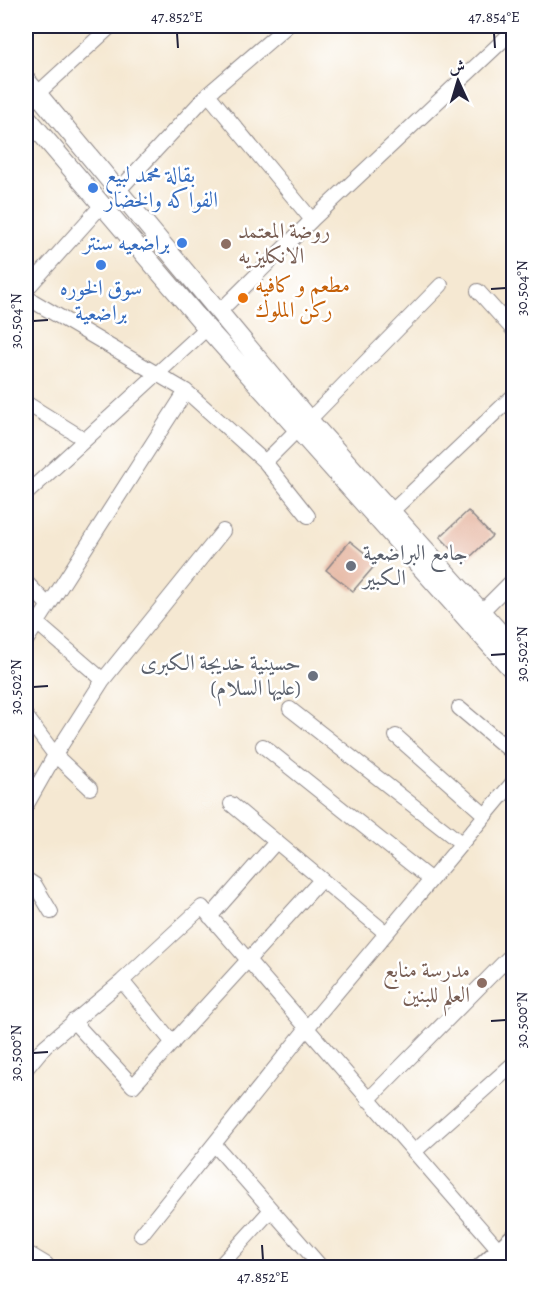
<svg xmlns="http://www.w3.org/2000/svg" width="539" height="1293" font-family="Alegreya,Amiri,serif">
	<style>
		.building { fill: #e6b7a3 }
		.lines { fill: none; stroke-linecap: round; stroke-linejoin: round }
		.minor-casing { stroke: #8c8586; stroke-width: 16 }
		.tertiary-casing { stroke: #8c8586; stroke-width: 19 }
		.secondary-casing { stroke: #8c8586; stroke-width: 20 }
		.minor { stroke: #fff; stroke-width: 14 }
		.tertiary { stroke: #fff; stroke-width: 16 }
		.secondary { stroke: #fff; stroke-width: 18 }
		.ticks { fill: none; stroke: #22223b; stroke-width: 2 }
		.shop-dot { fill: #3f7fe0; stroke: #fff; stroke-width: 2 }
		.education-dot { fill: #8d6e63; stroke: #fff; stroke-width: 2 }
		.food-dot { fill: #e8710a; stroke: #fff; stroke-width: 2 }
		.worship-dot { fill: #6b7280; stroke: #fff; stroke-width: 2 }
		.labels { text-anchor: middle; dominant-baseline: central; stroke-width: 5; stroke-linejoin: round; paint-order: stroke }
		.shop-label { font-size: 22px; fill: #366cbe; stroke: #fff; text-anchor: start }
		.education-label { font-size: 22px; fill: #785e54; stroke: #fff; text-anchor: start }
		.food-label { font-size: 22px; fill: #c56008; stroke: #fff; text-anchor: start }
		.worship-label { font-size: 22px; fill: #5b616d; stroke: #fff; text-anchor: start }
		.neatline { fill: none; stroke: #22223b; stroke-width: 2 }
		.ticks-label { font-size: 15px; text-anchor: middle; fill: #22223b }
	</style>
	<rect width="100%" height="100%" fill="#fff"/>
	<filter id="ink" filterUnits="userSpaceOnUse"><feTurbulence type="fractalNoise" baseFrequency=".0167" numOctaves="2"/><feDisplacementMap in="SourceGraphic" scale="12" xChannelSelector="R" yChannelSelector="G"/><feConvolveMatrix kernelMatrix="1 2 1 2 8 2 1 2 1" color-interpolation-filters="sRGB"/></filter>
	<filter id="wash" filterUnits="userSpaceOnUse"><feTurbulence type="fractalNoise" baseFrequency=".008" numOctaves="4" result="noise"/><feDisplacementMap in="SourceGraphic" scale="24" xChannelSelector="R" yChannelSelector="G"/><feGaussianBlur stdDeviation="1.35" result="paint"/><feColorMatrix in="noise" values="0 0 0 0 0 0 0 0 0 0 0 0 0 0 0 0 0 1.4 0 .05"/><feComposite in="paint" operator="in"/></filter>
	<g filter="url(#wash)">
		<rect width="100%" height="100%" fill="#f5e8d2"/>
		<g id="blocks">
			<path class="building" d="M 468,511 L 492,536 L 465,562 L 440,537 Z
				M 350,541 L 377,563 L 353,591 L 326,570 Z"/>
		</g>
	</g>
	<g filter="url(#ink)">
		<use href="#blocks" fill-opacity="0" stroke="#8c8586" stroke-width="1.5"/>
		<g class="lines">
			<g class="minor-casing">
				<path id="minor" d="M 37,94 L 111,26
					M 208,94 L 312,220
					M 118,191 L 208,94 L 287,26
					M 26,290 L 101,206
					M 478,291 L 514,331
					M 26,297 L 186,391 L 265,462 L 308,516
					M 219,312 L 312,220 L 514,30
					M 26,403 L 84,439
					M 309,420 L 441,285
					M 265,462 L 297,430
					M 26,494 L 207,328
					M 390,513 L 514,395
					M 26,582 L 48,605
					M 481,612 L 514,579
					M 37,623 L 103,680
					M 26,641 L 186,391
					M 459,708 L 514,754
					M 290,709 L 461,843
					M 26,716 L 55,755 L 90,788
					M 396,736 L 485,815
					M 263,746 L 431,880
					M 231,804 L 386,933
					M 26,806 L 55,755 L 103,680 L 223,531
					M 26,879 L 35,885 L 51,912
					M 210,917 L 276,842
					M 122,981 L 173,1043
					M 73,1021 L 133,1086 L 321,880
					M 26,1069 L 45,1046 L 122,981 L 202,907 L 514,1267
					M 368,1100 L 514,952
					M 215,1145 L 322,1268
					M 414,1152 L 514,1063
					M 141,1235 L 307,1028 L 514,781
					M 26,1252 L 46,1264 L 45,1268
					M 218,1268 L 271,1210"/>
			</g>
			<g class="tertiary-casing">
				<path id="tertiary" d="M 479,1268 L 514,1236"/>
			</g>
			<g class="secondary-casing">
				<path id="secondary" d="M 26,80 L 309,420 L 514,648
					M 26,116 L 207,328 L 514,672"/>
			</g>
			<use href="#minor" class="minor"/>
			<use href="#tertiary" class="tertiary"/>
			<use href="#secondary" class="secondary"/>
		</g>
	</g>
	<path class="ticks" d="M 177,33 L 178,48M 494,33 L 495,48M 491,289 L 506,288M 33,321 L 48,320M 491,655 L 506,654M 33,687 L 48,686M 491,1021 L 506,1020M 33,1053 L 48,1052M 262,1245 L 263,1260"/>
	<g class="shop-dot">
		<circle cx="93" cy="188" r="6"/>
		<circle cx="182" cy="243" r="6"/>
		<circle cx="101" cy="265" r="6"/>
	</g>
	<g class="education-dot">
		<circle cx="226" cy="244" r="6"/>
		<circle cx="482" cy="983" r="6"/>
	</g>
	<circle class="food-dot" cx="243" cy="298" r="6"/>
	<g class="worship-dot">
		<circle cx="351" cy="566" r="6"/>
		<circle cx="313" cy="676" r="6"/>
	</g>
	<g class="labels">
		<g class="shop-label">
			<text x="105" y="175">بقالة محمد لبيع<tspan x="105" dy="25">الفواكه والخضار</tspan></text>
			<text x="170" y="243" text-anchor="end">براضعيه سنتر</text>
			<text x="101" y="288" text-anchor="middle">سوق الخوره<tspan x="101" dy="25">براضعية</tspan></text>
		</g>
		<g class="education-label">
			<text x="238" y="231">روضة المعتمد<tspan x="238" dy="25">الانكليزيه</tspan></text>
			<text x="470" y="970" text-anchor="end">مدرسة منابع<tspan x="470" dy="25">العلم للبنين</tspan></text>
		</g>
		<g class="food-label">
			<text x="255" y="285">مطعم و كافيه<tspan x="255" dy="25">ركن الملوك</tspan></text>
		</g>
		<g class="worship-label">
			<text x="363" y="553">جامع البراضعية<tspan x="363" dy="25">الكبير</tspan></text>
			<text x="301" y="663" text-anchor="end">حسينية خديجة الكبرى<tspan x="301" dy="25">(عليها السلام)</tspan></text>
		</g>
	</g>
	<rect width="539" height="1293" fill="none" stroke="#fff" stroke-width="66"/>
	<g transform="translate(458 81) rotate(356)" stroke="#ffffff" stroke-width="4.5" paint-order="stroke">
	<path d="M0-4.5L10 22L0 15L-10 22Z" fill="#22223b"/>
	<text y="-9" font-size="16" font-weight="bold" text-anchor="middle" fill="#22223b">ش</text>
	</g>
	<rect x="33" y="33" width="473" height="1227" class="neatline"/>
	<g class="ticks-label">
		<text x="177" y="22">47.852°E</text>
		<text x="494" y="22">47.854°E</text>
		<text transform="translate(522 288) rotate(-90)" y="5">30.504°N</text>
		<text transform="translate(16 321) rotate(-90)" y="5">30.504°N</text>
		<text transform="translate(522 654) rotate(-90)" y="5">30.502°N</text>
		<text transform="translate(16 687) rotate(-90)" y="5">30.502°N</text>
		<text transform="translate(522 1020) rotate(-90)" y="5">30.500°N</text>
		<text transform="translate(16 1053) rotate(-90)" y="5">30.500°N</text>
		<text x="263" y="1282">47.852°E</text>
	</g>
</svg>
